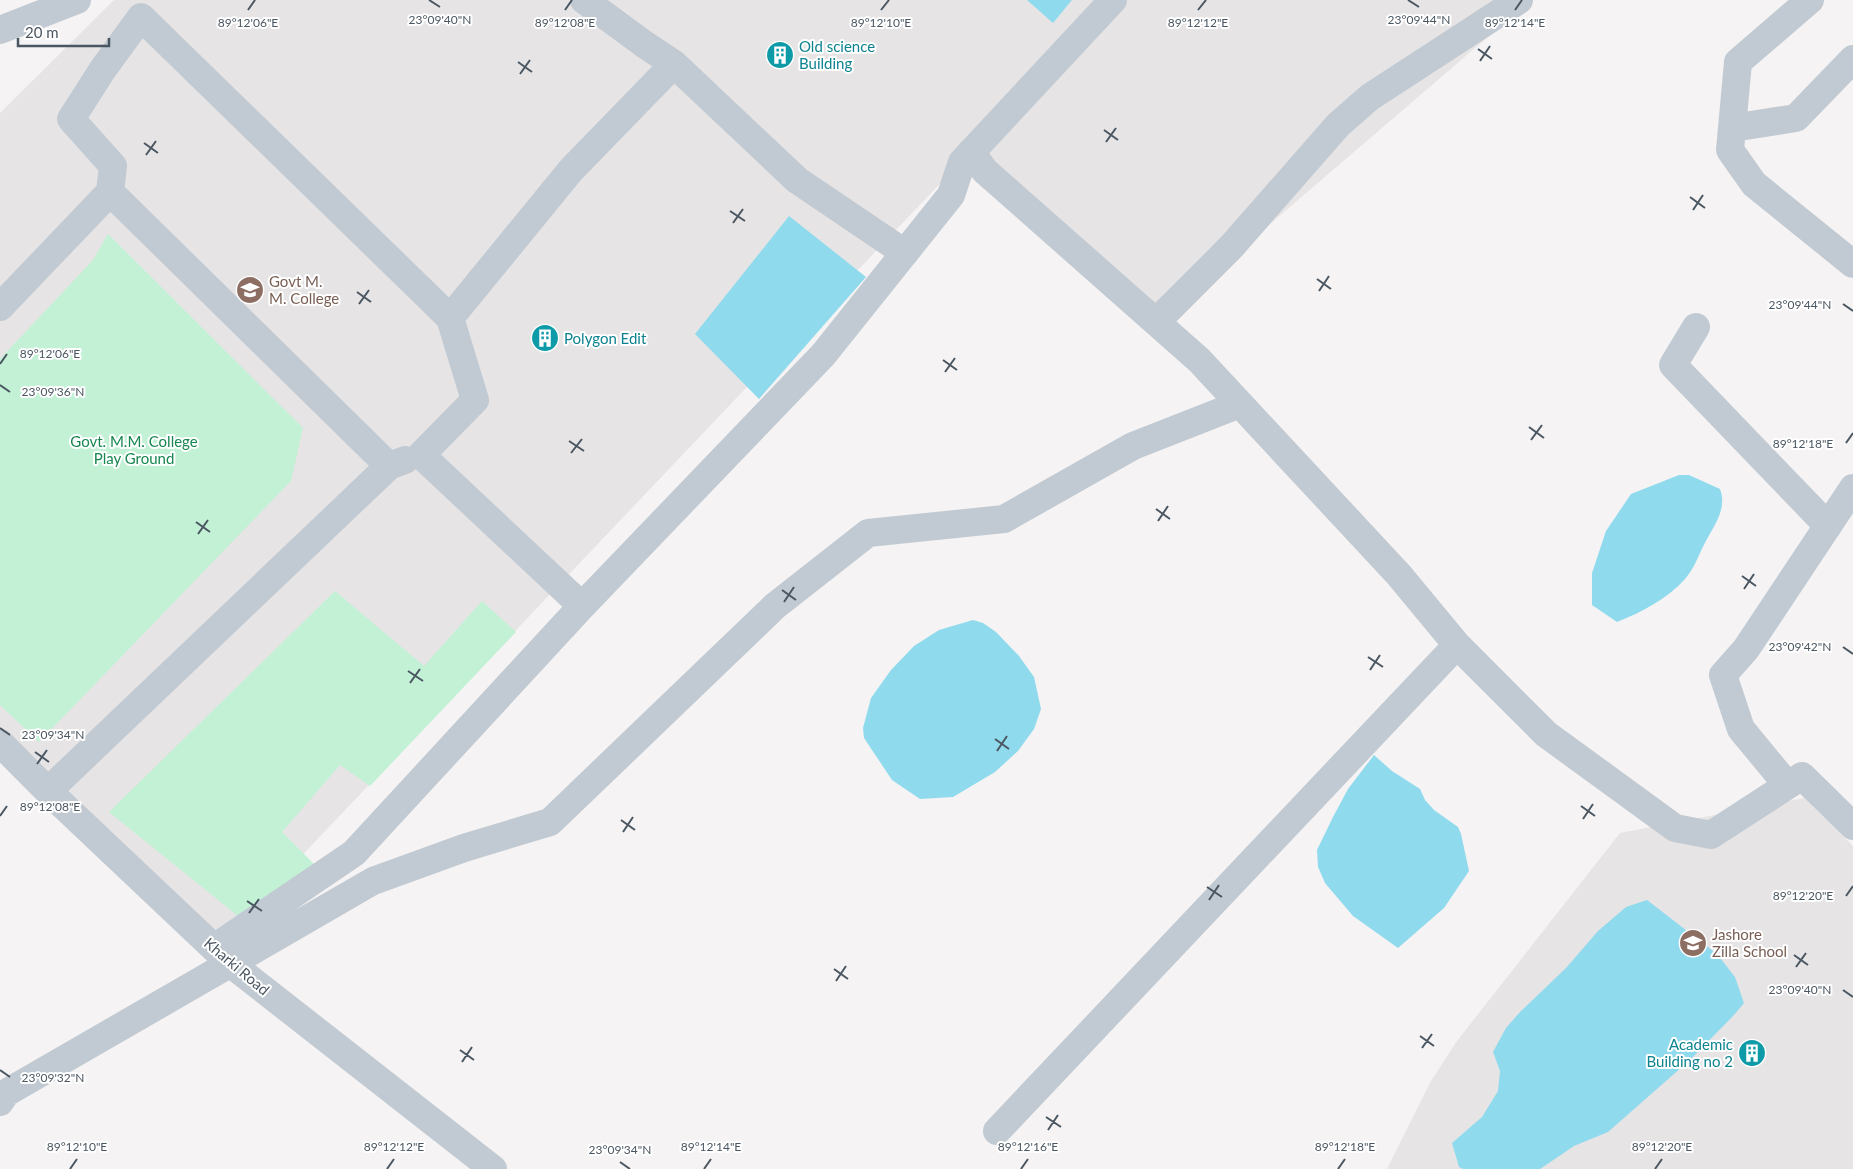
<svg xmlns="http://www.w3.org/2000/svg" width="1853" height="1169" font-family="Lato,sans-serif">
	<style>
		.education { fill: #e6e4e5 }
		.green { fill: #c3f1d5 }
		.water { fill: #90daee }
		.lines { fill: none; stroke-linecap: round; stroke-linejoin: round }
		.minor { stroke: #c1cad2; stroke-width: 28 }
		.ticks { fill: none; stroke: #4a5661; stroke-width: 2 }
		.labels { text-anchor: middle; dominant-baseline: central; stroke-width: 4; stroke-linejoin: round; paint-order: stroke }
		.culture-label { font-size: 15px; fill: #0d838f; stroke: #fff; text-anchor: start }
		.education-label { font-size: 15px; fill: #785e54; stroke: #fff; text-anchor: start }
		.park-label { font-size: 15px; fill: #17864f; stroke: #fff }
		.street-label { font-size: 15px; fill: #4a5661; stroke: #fff }
		.ticks-label { font-size: 12px; text-anchor: middle; fill: #4a5661; stroke: #fff; stroke-width: 4; stroke-linejoin: round; paint-order: stroke }
	</style>
	<rect width="100%" height="100%" fill="#f5f3f3"/>
	<path class="education" d="M 114,0 L 1531,0 L 1156,322 L 970,152 L 214,948 L 0,742 L 0,113 Z
		M 1804,798 L 1853,846 L 1853,1169 L 1387,1169 L 1431,1081 L 1457,1041 L 1620,833 Z"/>
	<path class="green" d="M 108,234 L 303,428 L 291,481 L 39,742 L 0,705 L 0,359 L 93,260 Z
		M 335,591 L 424,666 L 482,601 L 516,632 L 370,786 L 340,765 L 282,832 L 318,868 L 238,916 L 109,812 Z"/>
	<path class="water" d="M 1027,0 L 1072,0 L 1053,23 Z
		M 789,216 L 866,277 L 759,399 L 695,334 Z
		M 1679,475 L 1689,475 L 1720,489 C 1727,507 1716,523 1707,539 C 1700,551 1695,568 1685,579 C 1667,599 1642,612 1617,622 L 1592,605 L 1592,573 L 1606,531 L 1631,494 Z
		M 973,620 L 983,623 L 996,632 L 1019,656 L 1034,677 L 1041,709 L 1034,729 L 1018,751 L 995,772 L 953,797 L 920,799 L 892,780 L 864,738 L 863,728 L 871,698 L 891,670 L 914,646 L 939,630 Z
		M 1374,755 L 1392,771 L 1420,789 L 1425,800 L 1434,810 L 1458,827 L 1461,834 L 1469,871 L 1444,908 L 1398,948 L 1353,916 L 1325,883 L 1318,867 L 1317,850 L 1333,817 L 1348,789 Z
		M 1647,900 L 1717,954 L 1735,977 L 1744,1003 L 1734,1015 L 1691,1059 L 1608,1132 L 1574,1146 L 1540,1169 L 1463,1169 L 1459,1167 L 1452,1143 L 1482,1117 L 1498,1091 L 1500,1071 L 1493,1052 L 1506,1028 L 1520,1012 L 1566,968 L 1598,931 L 1626,907 Z"/>
	<g class="lines">
		<path class="minor" d="M 584,0 L 644,44 L 674,64 L 797,180 L 905,253
			M 1810,0 L 1738,62 L 1730,150 L 1754,184 L 1853,264
			M 0,30 L 77,0
			M 1732,128 L 1796,118 L 1853,59
			M 971,152 L 985,171 L 1199,360 L 1399,575 L 1457,645 L 1546,734 L 1675,828 L 1711,835 L 1802,776 L 1853,826
			M 0,307 L 110,192
			M 450,318 L 475,400 L 421,455 L 582,606 L 823,355 L 951,195 L 962,162 L 1113,0
			M 1156,322 L 1232,246 L 1338,125 L 1370,97 L 1519,0
			M 1696,327 L 1673,365 L 1828,526
			M 389,466 L 110,192 L 113,166 L 71,119 L 103,69 L 141,17 L 450,318 L 571,170 L 674,64
			M 0,743 L 48,791 L 231,964 L 493,1169
			M 1779,775 L 1741,729 L 1723,675 L 1746,649 L 1853,488
			M 48,791 L 389,466 L 405,460
			M 214,948 L 354,853 L 582,606
			M 0,1102 L 6,1093 L 373,881 L 464,848 L 550,822 L 775,606 L 868,533 L 1004,519 L 1133,446 L 1240,404
			M 997,1131 L 1457,645"/>
	</g>
	<path class="ticks" d="M 429,0 L 440,7M 1408,0 L 1419,7M 248,10 L 255,0M 565,10 L 572,0M 881,10 L 889,0M 1198,10 L 1206,0M 1515,10 L 1522,0M 1478,49 L 1492,59M 1480,61 L 1490,46M 518,62 L 532,72M 520,74 L 530,60M 1104,130 L 1118,140M 1106,142 L 1116,128M 144,143 L 158,153M 146,155 L 156,141M 1690,197 L 1705,208M 1693,210 L 1703,195M 730,211 L 745,221M 733,223 L 743,209M 1317,279 L 1331,289M 1319,291 L 1329,276M 357,292 L 371,302M 359,304 L 369,290M 1843,304 L 1853,311M 943,360 L 957,370M 0,364 L 7,354M 945,372 L 955,358M 0,385 L 10,392M 1529,427 L 1544,438M 1531,440 L 1542,425M 569,441 L 584,451M 1846,443 L 1853,433M 571,453 L 582,439M 1156,509 L 1170,519M 1158,521 L 1168,506M 196,522 L 210,532M 198,534 L 208,520M 1742,576 L 1756,586M 1744,589 L 1754,574M 782,590 L 796,600M 784,602 L 794,587M 1843,647 L 1853,654M 1368,657 L 1383,667M 1370,670 L 1380,655M 408,671 L 423,681M 410,683 L 420,669M 0,728 L 10,735M 995,739 L 1009,749M 997,751 L 1007,736M 35,752 L 49,762M 37,764 L 47,750M 1581,806 L 1595,816M 0,816 L 7,806M 1583,819 L 1593,804M 621,820 L 635,830M 623,832 L 633,817M 1207,887 L 1222,897M 1846,896 L 1853,886M 1209,900 L 1219,885M 247,901 L 262,911M 249,913 L 259,899M 1794,955 L 1808,965M 1796,967 L 1806,953M 834,969 L 848,979M 836,981 L 846,966M 1843,990 L 1853,997M 1420,1036 L 1434,1046M 1422,1048 L 1432,1034M 460,1050 L 474,1060M 462,1062 L 472,1047M 0,1070 L 10,1077M 1046,1117 L 1061,1127M 1048,1130 L 1058,1115M 620,1162 L 630,1169M 70,1169 L 77,1159M 387,1169 L 394,1159M 704,1169 L 711,1159M 1021,1169 L 1028,1159M 1338,1169 L 1345,1159M 1655,1169 L 1662,1159"/>
	<defs>
		<g id="building-disc" transform="scale(1.4375)"><circle r="9.5" fill="#0f9aa8" stroke="#fff"/><path d="M-4-6H4V6H1V3H-1V6H-4ZM-2.5-4.3h1.7v1.8h-1.7ZM.8-4.3h1.7v1.8H.8ZM-2.5-1h1.7V.8h-1.7ZM.8-1h1.7V.8H.8Z" fill="#fff"/></g>
		<g id="university-disc" transform="scale(1.4375)"><circle r="9.5" fill="#8d6e63" stroke="#fff"/><path d="M0-5L7-2L0 1L-7-2ZM-4 1L0 2.5L4 1V4Q0 6-4 4Z" fill="#fff"/></g>
		<g id="school-disc" transform="scale(1.4375)"><circle r="9.5" fill="#8d6e63" stroke="#fff"/><path d="M0-5L7-2L0 1L-7-2ZM-4 1L0 2.5L4 1V4Q0 6-4 4Z" fill="#fff"/></g>
	</defs>
	<g fill-rule="evenodd">
		<use href="#building-disc" x="780" y="55"/>
		<use href="#university-disc" x="250" y="290"/>
		<use href="#building-disc" x="545" y="338"/>
		<use href="#school-disc" x="1693" y="943"/>
		<use href="#building-disc" x="1752" y="1053"/>
	</g>
	<g class="labels">
		<g class="culture-label">
			<text x="799" y="46">Old science<tspan x="799" dy="17">Building</tspan></text>
			<text x="564" y="338">Polygon Edit</text>
			<text x="1733" y="1044" text-anchor="end">Academic<tspan x="1733" dy="17">Building no 2</tspan></text>
		</g>
		<g class="education-label">
			<text x="269" y="281">Govt M.<tspan x="269" dy="17">M. College</tspan></text>
			<text x="1712" y="934">Jashore<tspan x="1712" dy="17">Zilla School</tspan></text>
		</g>
		<g class="park-label">
			<text x="134" y="441">Govt. M.M. College<tspan x="134" dy="17">Play Ground</tspan></text>
		</g>
		<g class="street-label">
			<text transform="translate(237 966) rotate(40)">Kharki Road</text>
		</g>
	</g>
	<g class="ticks-label">
		<text x="440" y="24">23°09'40"N</text>
		<text x="1419" y="24">23°09'44"N</text>
		<text x="248" y="27">89°12'06"E</text>
		<text x="565" y="27">89°12'08"E</text>
		<text x="881" y="27">89°12'10"E</text>
		<text x="1198" y="27">89°12'12"E</text>
		<text x="1515" y="27">89°12'14"E</text>
		<text x="1800" y="309">23°09'44"N</text>
		<text x="50" y="358">89°12'06"E</text>
		<text x="53" y="396">23°09'36"N</text>
		<text x="1803" y="448">89°12'18"E</text>
		<text x="1800" y="651">23°09'42"N</text>
		<text x="53" y="739">23°09'34"N</text>
		<text x="50" y="811">89°12'08"E</text>
		<text x="1803" y="900">89°12'20"E</text>
		<text x="1800" y="994">23°09'40"N</text>
		<text x="53" y="1082">23°09'32"N</text>
		<text x="77" y="1151">89°12'10"E</text>
		<text x="394" y="1151">89°12'12"E</text>
		<text x="711" y="1151">89°12'14"E</text>
		<text x="1028" y="1151">89°12'16"E</text>
		<text x="1345" y="1151">89°12'18"E</text>
		<text x="1662" y="1151">89°12'20"E</text>
		<text x="620" y="1154">23°09'34"N</text>
	</g>
	<path d="M18 38v8h91v-8" fill="none" stroke="#4a5661" stroke-width="2.5"/>
	<text x="25" y="38" font-size="15" fill="#4a5661" stroke="#ffffff" stroke-width="4" paint-order="stroke">20 m</text>
</svg>
